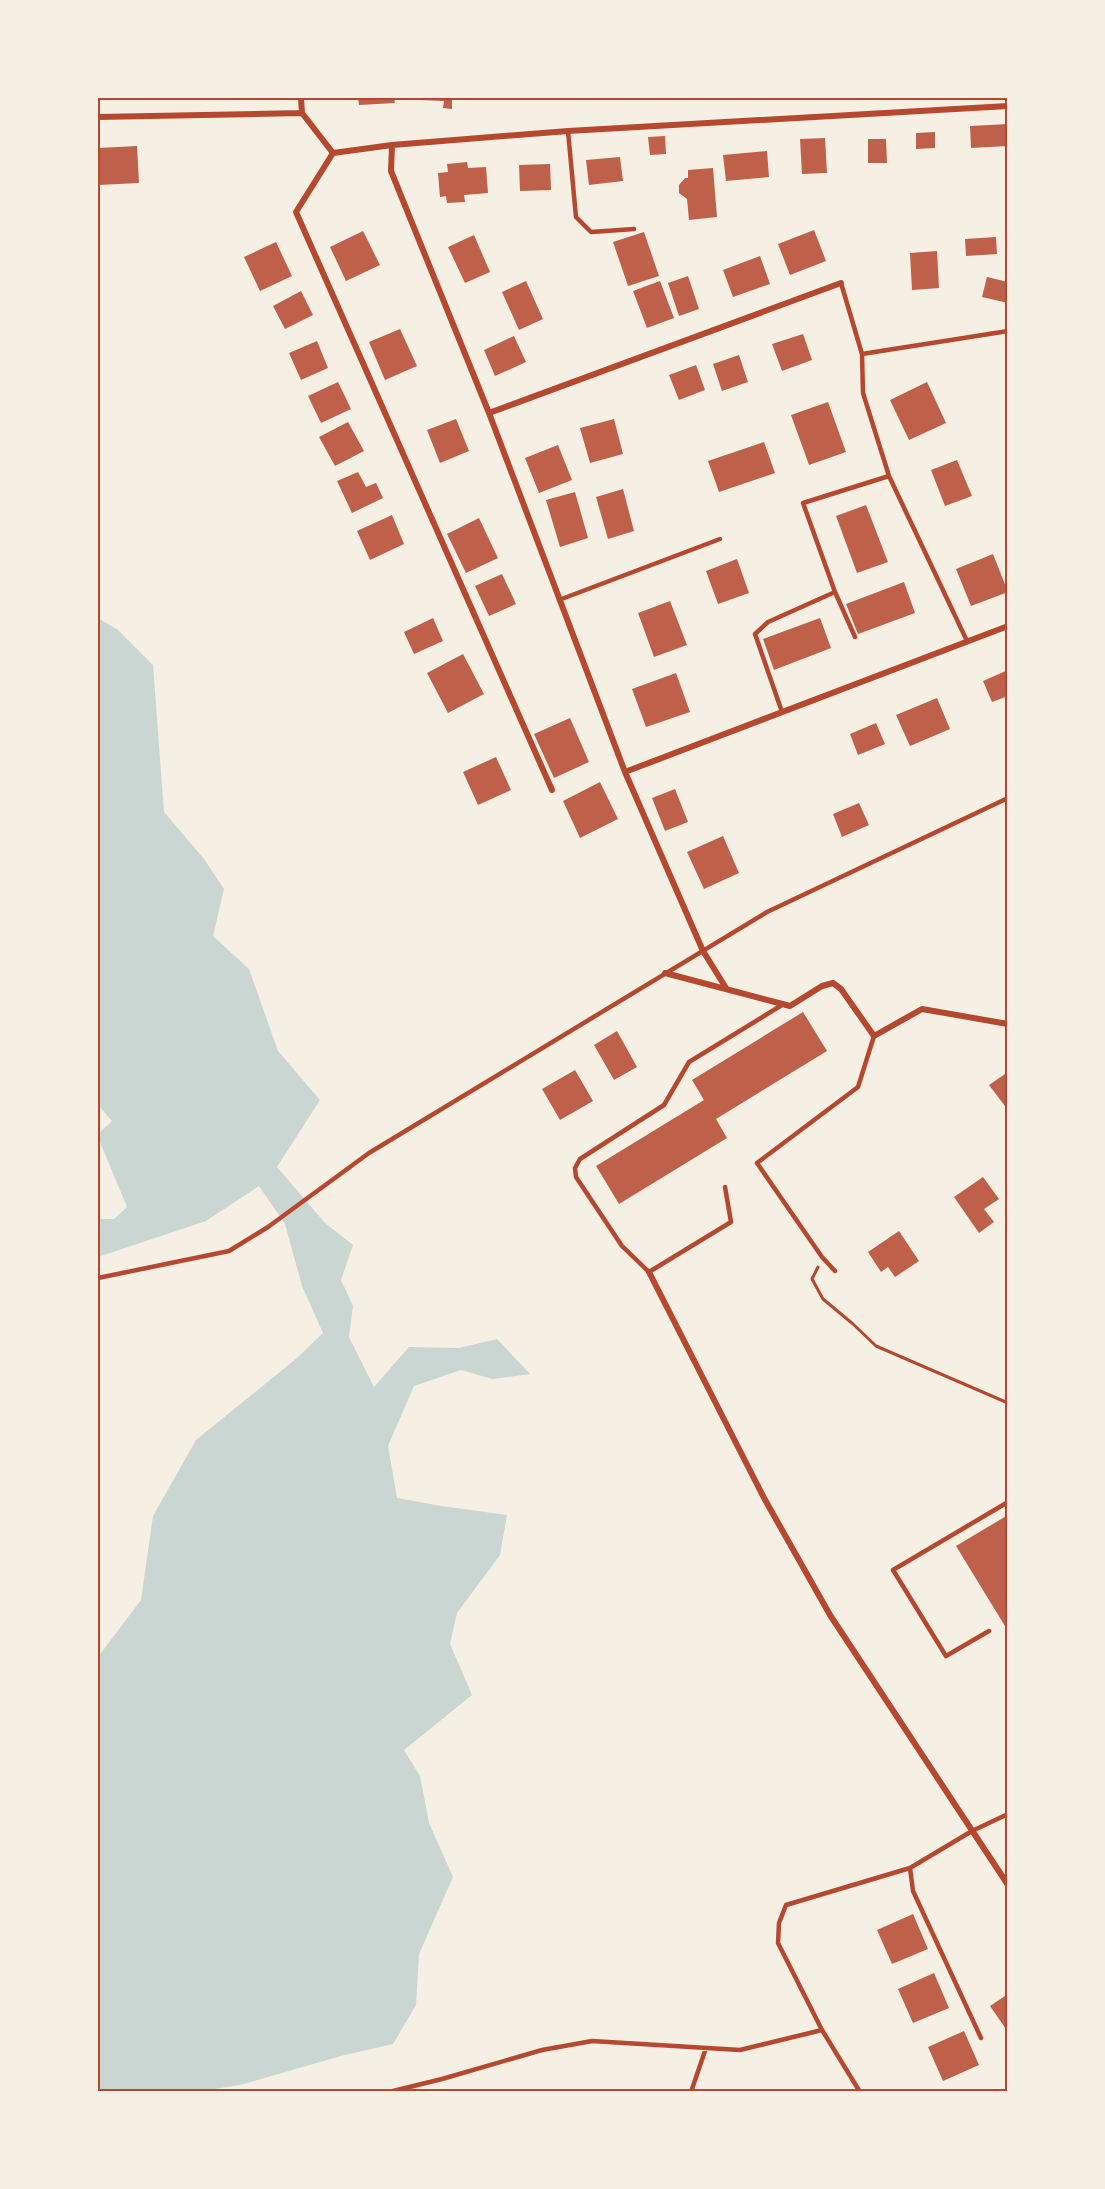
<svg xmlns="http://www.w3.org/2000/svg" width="1105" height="2189" font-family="Raleway,sans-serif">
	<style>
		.water { fill: #c9d6d2 }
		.building { fill: #bf614a }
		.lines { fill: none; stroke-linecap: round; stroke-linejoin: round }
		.path { stroke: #b5482f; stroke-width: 3 }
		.service { stroke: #b5482f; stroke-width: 4.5 }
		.minor { stroke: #b5482f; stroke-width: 6 }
		.neatline { fill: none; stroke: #b5482f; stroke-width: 2 }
	</style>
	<rect width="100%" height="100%" fill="#f6efe4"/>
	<path class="water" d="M 98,618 L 118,630 L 153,665 L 164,812 L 204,859 L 224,889 L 213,936 L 249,969 L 278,1051 L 320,1100 L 277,1167 L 325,1223 L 353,1245 L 341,1280 L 353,1306 L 349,1337 L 374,1387 L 409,1347 L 459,1348 L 497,1339 L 530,1374 L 492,1379 L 461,1370 L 414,1386 L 388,1446 L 397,1498 L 441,1506 L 507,1515 L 500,1555 L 457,1613 L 450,1644 L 472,1695 L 404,1750 L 420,1776 L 429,1823 L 453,1877 L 419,1954 L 416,2005 L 393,2044 L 341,2056 L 240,2085 L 202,2091 L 98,2091 L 98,1657 L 141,1600 L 153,1516 L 196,1440 L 297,1358 L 323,1333 L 302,1286 L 285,1224 L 259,1186 L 206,1221 L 98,1257 L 98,1219 L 114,1219 L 127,1207 L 98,1137 L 98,1134 L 112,1121 L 98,1105 Z"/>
	<path class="building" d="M 358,98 L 394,98 L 395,103 L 359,105 Z
		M 421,98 L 452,98 L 452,109 L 443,108 L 444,101 L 421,100 Z
		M 1008,124 L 1008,146 L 971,148 L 970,126 Z
		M 935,132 L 935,148 L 916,149 L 916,133 Z
		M 665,136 L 666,154 L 650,155 L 648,137 Z
		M 825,138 L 827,173 L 802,174 L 800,139 Z
		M 868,139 L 886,139 L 887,163 L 868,163 Z
		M 137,146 L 139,183 L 98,185 L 98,148 Z
		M 767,151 L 769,177 L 726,181 L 723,155 Z
		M 620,157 L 623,181 L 589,185 L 586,160 Z
		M 467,162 L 468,168 L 486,167 L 488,193 L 464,195 L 465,202 L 447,203 L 446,196 L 440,197 L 438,173 L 448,172 L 447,164 Z
		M 550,164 L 551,190 L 520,191 L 519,165 Z
		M 713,168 L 717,217 L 689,220 L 687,199 L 679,193 L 679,185 L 685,178 L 688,178 L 688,170 Z
		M 814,230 L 826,261 L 790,275 L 778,244 Z
		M 363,231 L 380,265 L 346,281 L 330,247 Z
		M 644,232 L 659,276 L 628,286 L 613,242 Z
		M 474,235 L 490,272 L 465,283 L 448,247 Z
		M 996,237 L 997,254 L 966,256 L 965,239 Z
		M 276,242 L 292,276 L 260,291 L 244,257 Z
		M 937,251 L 939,288 L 912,290 L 910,253 Z
		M 760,256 L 770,284 L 733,297 L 723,270 Z
		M 688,276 L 699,309 L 679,316 L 668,283 Z
		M 987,277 L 1008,282 L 1008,303 L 982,297 Z
		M 526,281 L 543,319 L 519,330 L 502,292 Z
		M 660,281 L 674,318 L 647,328 L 633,291 Z
		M 301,291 L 313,315 L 285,329 L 273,306 Z
		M 400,329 L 417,366 L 385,380 L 369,342 Z
		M 803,334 L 812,360 L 782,371 L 772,344 Z
		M 514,336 L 526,362 L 495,376 L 484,350 Z
		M 317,341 L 328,368 L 301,380 L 289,353 Z
		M 739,355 L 748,382 L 722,391 L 713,364 Z
		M 696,365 L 705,390 L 679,400 L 669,375 Z
		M 338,382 L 351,409 L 321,423 L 308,396 Z
		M 927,382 L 946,423 L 909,440 L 890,400 Z
		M 828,402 L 846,452 L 809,465 L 791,415 Z
		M 456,419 L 469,451 L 440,463 L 427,430 Z
		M 614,419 L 623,454 L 590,463 L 580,428 Z
		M 348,422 L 364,451 L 335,466 L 319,437 Z
		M 764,442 L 775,473 L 719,492 L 708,461 Z
		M 558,445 L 572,480 L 539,493 L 525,458 Z
		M 957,460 L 972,496 L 945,506 L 931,470 Z
		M 358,472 L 366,487 L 376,483 L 383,498 L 352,513 L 337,481 Z
		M 623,489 L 634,531 L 608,539 L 596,497 Z
		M 575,492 L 588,538 L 560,547 L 546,500 Z
		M 866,505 L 888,562 L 857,573 L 836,516 Z
		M 392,515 L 404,544 L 370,560 L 357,531 Z
		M 479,518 L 498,558 L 466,573 L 447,534 Z
		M 993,554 L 1008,592 L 971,606 L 956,569 Z
		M 737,559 L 749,593 L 718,604 L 706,571 Z
		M 502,574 L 516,604 L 489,616 L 475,586 Z
		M 904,582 L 915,613 L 858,634 L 846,604 Z
		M 670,601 L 687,645 L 654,657 L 638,613 Z
		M 433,618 L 443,641 L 414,654 L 404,632 Z
		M 820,618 L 831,648 L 774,670 L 763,639 Z
		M 463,654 L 484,694 L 448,713 L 427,673 Z
		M 1008,670 L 1008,696 L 992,702 L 983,681 Z
		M 676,673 L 690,712 L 646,727 L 632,689 Z
		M 937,698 L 950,729 L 910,746 L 896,715 Z
		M 570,718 L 589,762 L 554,778 L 534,734 Z
		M 876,723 L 885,744 L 858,755 L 850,734 Z
		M 496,757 L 511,790 L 478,805 L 463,772 Z
		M 600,782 L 618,819 L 580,838 L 563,801 Z
		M 675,789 L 688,822 L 665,831 L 652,798 Z
		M 859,803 L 869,825 L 842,837 L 833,814 Z
		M 723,836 L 739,873 L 704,889 L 687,852 Z
		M 803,1012 L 827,1051 L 716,1119 L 727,1138 L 619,1204 L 596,1166 L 704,1100 L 692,1080 Z
		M 617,1031 L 637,1067 L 614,1080 L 594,1045 Z
		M 575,1070 L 593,1101 L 560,1120 L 542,1089 Z
		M 1008,1072 L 1008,1110 L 989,1085 Z
		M 983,1177 L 999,1199 L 984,1209 L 994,1222 L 979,1233 L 954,1197 Z
		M 899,1231 L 919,1261 L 895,1277 L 888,1267 L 881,1272 L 868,1252 Z
		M 1008,1515 L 1008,1631 L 956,1546 Z
		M 913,1914 L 928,1949 L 892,1964 L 877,1930 Z
		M 934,1973 L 949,2008 L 913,2023 L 898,1989 Z
		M 1008,1994 L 1008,2032 L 990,2006 Z
		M 964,2031 L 979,2065 L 943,2081 L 928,2047 Z"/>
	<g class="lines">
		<path class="path" d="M 818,1267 L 812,1279 L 823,1299 L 853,1324 L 876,1346 L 1008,1403"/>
		<path class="service" d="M 568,131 L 576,217 L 591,232 L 634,229
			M 841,283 L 862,354 L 863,393 L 889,476 L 967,641
			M 862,354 L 1008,331
			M 835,592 L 855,637
			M 559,600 L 720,539
			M 782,712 L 755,634 L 768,622 L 835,592 L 803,503 L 889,476
			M 725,1187 L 731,1222 L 649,1272 L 622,1246 L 576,1177 L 575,1168 L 580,1159 L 664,1105 L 689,1062 L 782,1005
			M 835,1271 L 822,1257 L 757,1163 L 858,1087 L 874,1036
			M 98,1278 L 229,1251 L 268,1227 L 369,1153 L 767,912 L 1008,798
			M 989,1631 L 946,1656 L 893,1570 L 1008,1502
			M 910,1868 L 913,1891 L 981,2038
			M 389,2092 L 442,2079 L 542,2050 L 592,2041 L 740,2050 L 822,2030
			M 691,2092 L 706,2048
			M 860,2092 L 822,2030 L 778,1943 L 779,1923 L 786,1905 L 910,1868 L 972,1831 L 1008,1814"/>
		<path class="minor" d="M 301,98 L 302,113 L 333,153
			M 98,117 L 302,113
			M 392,145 L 391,171 L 489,413 L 625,772 L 703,951 L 726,988
			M 333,153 L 296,212 L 552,790
			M 333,153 L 392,145 L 568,131 L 1008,106
			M 489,413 L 841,283
			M 625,772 L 1008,626
			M 665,973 L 790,1006 L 822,986 L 833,983 L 841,989 L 874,1036 L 922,1009 L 1008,1024
			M 649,1272 L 764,1498 L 830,1615 L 1008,1885"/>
	</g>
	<rect width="1105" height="2189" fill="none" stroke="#f6efe4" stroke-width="198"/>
	<rect x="99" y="99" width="907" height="1991" class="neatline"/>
</svg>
